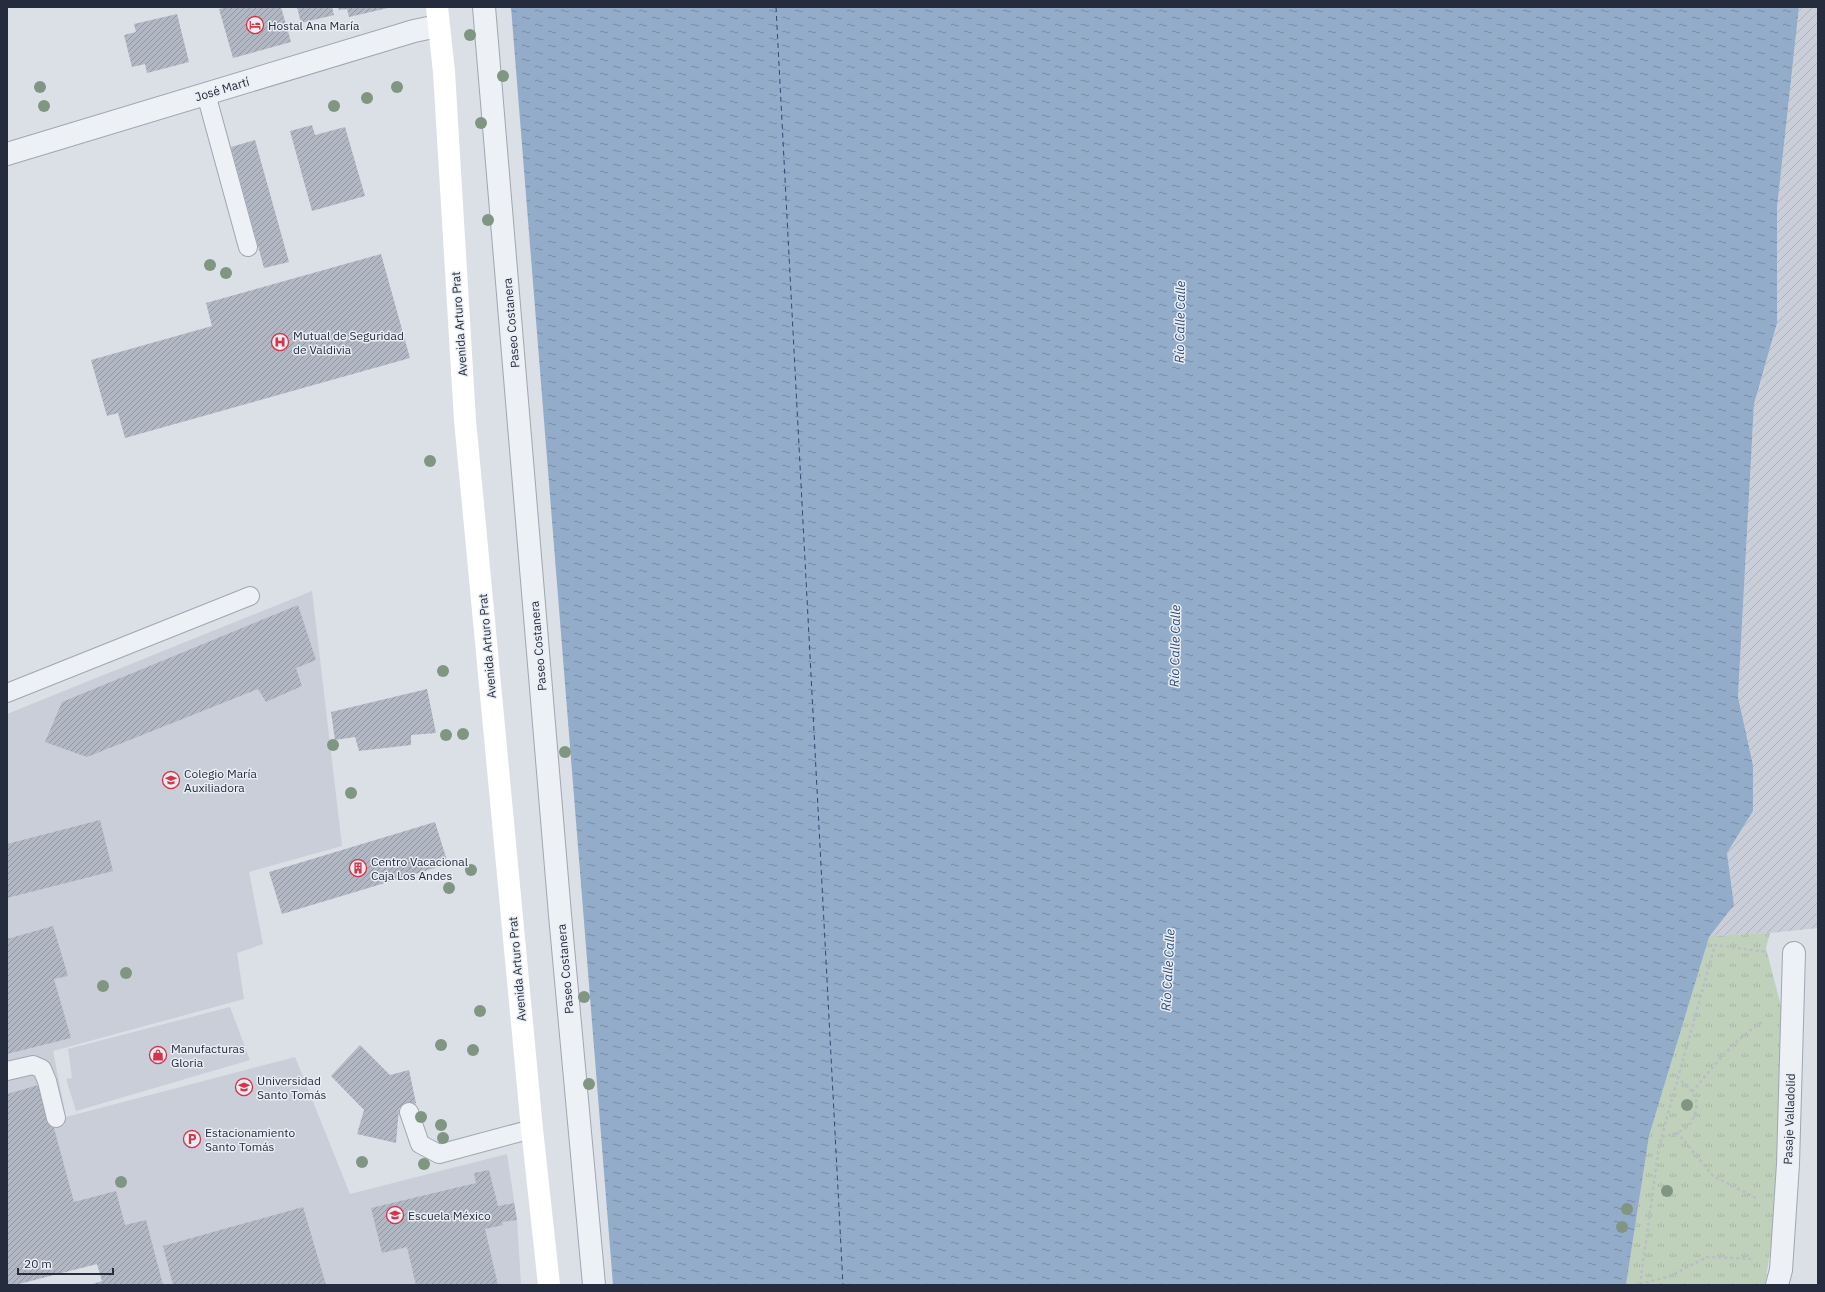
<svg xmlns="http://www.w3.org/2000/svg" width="1825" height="1292" font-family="'IBM Plex Sans',sans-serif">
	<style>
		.built { fill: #c9ced9 }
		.industrial { fill: url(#industrial-furrows) }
		.park { fill: url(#park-tufts) }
		.water { fill: url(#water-ripples) }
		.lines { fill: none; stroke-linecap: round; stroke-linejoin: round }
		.ferry { stroke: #2c4a73; stroke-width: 1; stroke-dasharray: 5 4; stroke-linecap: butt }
		.building { fill: url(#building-hatch) }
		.service-casing { stroke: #a0a6b0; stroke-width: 20 }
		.pedestrian-casing { stroke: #a0a6b0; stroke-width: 24 }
		.minor-casing { stroke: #a0a6b0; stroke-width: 24 }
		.path { stroke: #b9bdc5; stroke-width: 2.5; stroke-dasharray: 3 3; stroke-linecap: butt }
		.service { stroke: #edf0f5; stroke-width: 18 }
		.pedestrian { stroke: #edf0f5; stroke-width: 22 }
		.minor { stroke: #edf0f5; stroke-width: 22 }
		.secondary { stroke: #fff; stroke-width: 22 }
		.tree { fill: #819682 }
		.labels { text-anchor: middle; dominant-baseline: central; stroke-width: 3; stroke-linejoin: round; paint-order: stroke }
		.poi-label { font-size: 12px; fill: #242c3d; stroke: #eaeef4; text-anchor: start }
		.street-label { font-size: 12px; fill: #242c3d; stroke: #eaeef4 }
		.water-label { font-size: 13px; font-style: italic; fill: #2c4a73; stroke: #eaeef4 }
	</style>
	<defs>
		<pattern id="industrial-furrows" width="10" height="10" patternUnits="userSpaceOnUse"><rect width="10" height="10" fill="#c9ced9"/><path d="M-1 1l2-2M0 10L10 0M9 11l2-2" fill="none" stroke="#acb1bb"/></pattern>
		<pattern id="park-tufts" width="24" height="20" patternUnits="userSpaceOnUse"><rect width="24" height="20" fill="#c0d1bb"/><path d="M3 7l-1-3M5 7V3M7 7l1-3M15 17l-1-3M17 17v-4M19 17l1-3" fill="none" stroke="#a5b4a2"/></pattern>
		<pattern id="water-ripples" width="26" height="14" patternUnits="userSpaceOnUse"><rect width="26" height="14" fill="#92acca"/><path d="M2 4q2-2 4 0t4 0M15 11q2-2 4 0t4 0" fill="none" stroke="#778ca5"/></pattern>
		<pattern id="building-hatch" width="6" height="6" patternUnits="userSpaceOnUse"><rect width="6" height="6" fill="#b2b8c3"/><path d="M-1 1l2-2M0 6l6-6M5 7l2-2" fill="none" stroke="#9196a0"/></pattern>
	</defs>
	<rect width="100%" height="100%" fill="#dbdfe6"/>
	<path class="built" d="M 312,591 L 342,846 L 249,872 L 263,944 L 237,953 L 244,999 L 53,1051 L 66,1117 L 295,1057 L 350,1194 L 507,1154 L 517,1220 L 521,1285 L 103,1285 L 97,1264 L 7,1285 L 7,714 Z
		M 230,1007 L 250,1060 L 76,1111 L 66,1079 L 72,1078 L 68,1049 Z"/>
	<path class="industrial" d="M 1799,7 L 1818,7 L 1818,928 L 1770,933 L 1709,936 L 1734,905 L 1727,853 L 1753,811 L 1753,765 L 1738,697 L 1754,404 L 1777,323 L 1777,208 Z"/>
	<path class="park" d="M 1770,933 L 1766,948 L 1782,1010 L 1777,1205 L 1765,1285 L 1626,1285 L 1649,1136 L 1709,936 Z"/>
	<path class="water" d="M 511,7 L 1799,7 L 1777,208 L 1777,323 L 1754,404 L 1738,697 L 1753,765 L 1753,811 L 1727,853 L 1734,905 L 1709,937 L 1649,1136 L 1626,1285 L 613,1285 Z"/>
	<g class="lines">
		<path class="ferry" d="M 776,7 L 843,1285"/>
	</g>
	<path class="building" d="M 226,7 L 281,7 L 291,42 L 233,58 L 219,9 Z
		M 297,7 L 332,7 L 334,15 L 301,23 Z
		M 338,7 L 387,7 L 388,8 L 349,17 L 347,9 L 339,10 Z
		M 177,14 L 189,62 L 147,73 L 145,64 L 132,67 L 124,35 L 136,32 L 134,24 Z
		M 312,125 L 315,135 L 345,127 L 365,196 L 312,211 L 290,131 Z
		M 255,140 L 289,262 L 264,268 L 231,147 Z
		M 381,254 L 410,358 L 125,438 L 118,413 L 107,416 L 91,360 L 212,326 L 206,303 Z
		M 298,605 L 316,660 L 296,668 L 302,686 L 266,702 L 258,689 L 87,757 L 45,742 L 62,702 Z
		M 427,689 L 436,733 L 411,735 L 411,745 L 359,751 L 355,737 L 335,740 L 331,712 Z
		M 100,820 L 113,871 L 7,898 L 7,844 Z
		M 435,822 L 448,864 L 282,914 L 269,872 Z
		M 53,926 L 68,976 L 54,979 L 71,1038 L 7,1054 L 7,939 Z
		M 360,1045 L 390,1075 L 409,1070 L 416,1103 L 399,1108 L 396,1143 L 357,1134 L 364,1110 L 331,1076 Z
		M 42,1084 L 74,1202 L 116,1191 L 125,1225 L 146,1220 L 163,1285 L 90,1285 L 102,1281 L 97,1264 L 15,1285 L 7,1285 L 7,1094 Z
		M 489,1170 L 498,1206 L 514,1203 L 517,1220 L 502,1222 L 503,1225 L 485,1229 L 498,1285 L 416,1285 L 407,1247 L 382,1253 L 371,1208 L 476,1183 L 474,1173 Z
		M 303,1207 L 326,1285 L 173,1285 L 163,1246 Z"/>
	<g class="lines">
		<g class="service-casing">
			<path id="service" d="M 206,94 L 248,247
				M 7,693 L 250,596
				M 7,1071 L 33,1065 L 42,1069 L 47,1081 L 56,1118
				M 409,1112 L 420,1144 L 439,1154 L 532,1129"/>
		</g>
		<g class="pedestrian-casing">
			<path id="pedestrian" d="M 484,7 L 560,915 L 594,1285"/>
		</g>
		<g class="minor-casing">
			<path id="minor" d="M 7,154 L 414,31 L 438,26
				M 1777,1285 L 1781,1270 L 1788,1164 L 1794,953"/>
		</g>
		<path class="path" d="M 1692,1092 C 1714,1066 1735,1038 1764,1021
			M 1677,1132 L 1713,1176 L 1758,1199
			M 1662,1137 C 1679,1132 1692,1130 1696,1109 C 1697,1102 1696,1097 1692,1091 C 1688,1087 1682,1082 1678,1078
			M 1640,1284 L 1670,1276 L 1707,1257 L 1754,1259
			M 1640,1285 L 1659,1146 L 1715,945 L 1767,952"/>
		<use href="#service" class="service"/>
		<use href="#pedestrian" class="pedestrian"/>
		<use href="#minor" class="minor"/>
		<path class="secondary" d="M 437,7 L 444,72 L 465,420 L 532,1129 L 549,1285"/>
	</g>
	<g class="tree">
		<circle cx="470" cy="35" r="6"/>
		<circle cx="503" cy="76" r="6"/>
		<circle cx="40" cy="87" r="6"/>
		<circle cx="397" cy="87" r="6"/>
		<circle cx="367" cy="98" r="6"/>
		<circle cx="44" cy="106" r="6"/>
		<circle cx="334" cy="106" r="6"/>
		<circle cx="481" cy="123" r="6"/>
		<circle cx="488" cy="220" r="6"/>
		<circle cx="210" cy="265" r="6"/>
		<circle cx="226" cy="273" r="6"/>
		<circle cx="430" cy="461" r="6"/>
		<circle cx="443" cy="671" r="6"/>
		<circle cx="463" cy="734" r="6"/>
		<circle cx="446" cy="735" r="6"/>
		<circle cx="333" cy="745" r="6"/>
		<circle cx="565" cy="752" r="6"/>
		<circle cx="351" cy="793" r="6"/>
		<circle cx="471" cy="870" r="6"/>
		<circle cx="449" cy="888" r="6"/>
		<circle cx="126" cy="973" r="6"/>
		<circle cx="103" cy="986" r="6"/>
		<circle cx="584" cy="997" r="6"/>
		<circle cx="480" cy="1011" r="6"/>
		<circle cx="441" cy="1045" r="6"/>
		<circle cx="473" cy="1050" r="6"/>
		<circle cx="589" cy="1084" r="6"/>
		<circle cx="1687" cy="1105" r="6"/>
		<circle cx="421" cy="1117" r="6"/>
		<circle cx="441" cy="1125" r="6"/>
		<circle cx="443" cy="1138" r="6"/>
		<circle cx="362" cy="1162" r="6"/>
		<circle cx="424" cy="1164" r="6"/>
		<circle cx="121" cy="1182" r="6"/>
		<circle cx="1667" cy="1191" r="6"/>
		<circle cx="1627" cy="1209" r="6"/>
		<circle cx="1622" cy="1227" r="6"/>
	</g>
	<defs>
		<g id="hotel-ring" transform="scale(0.9)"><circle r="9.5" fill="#eaeef4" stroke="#d63549" stroke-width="1.5"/><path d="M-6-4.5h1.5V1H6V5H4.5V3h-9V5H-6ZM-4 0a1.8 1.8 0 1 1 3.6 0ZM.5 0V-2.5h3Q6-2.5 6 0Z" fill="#d63549"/></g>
		<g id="hospital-ring" transform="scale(0.9)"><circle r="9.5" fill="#eaeef4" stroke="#d63549" stroke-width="1.5"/><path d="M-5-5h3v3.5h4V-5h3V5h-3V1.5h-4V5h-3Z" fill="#d63549"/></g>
		<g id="school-ring" transform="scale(0.9)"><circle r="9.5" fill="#eaeef4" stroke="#d63549" stroke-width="1.5"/><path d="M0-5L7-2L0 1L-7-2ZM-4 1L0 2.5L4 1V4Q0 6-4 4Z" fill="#d63549"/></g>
		<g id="building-ring" transform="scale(0.9)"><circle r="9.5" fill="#eaeef4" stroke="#d63549" stroke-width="1.5"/><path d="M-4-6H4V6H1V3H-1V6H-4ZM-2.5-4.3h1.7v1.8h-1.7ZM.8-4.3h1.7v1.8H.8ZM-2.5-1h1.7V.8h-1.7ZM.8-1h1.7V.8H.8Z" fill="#d63549"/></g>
		<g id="shop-ring" transform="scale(0.9)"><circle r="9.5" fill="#eaeef4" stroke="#d63549" stroke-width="1.5"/><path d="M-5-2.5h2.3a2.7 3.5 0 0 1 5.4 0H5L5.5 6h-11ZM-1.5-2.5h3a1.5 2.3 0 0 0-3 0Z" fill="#d63549"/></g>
		<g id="university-ring" transform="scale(0.9)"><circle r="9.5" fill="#eaeef4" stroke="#d63549" stroke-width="1.5"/><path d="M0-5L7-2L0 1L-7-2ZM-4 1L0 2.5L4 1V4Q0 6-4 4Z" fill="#d63549"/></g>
		<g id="parking-ring" transform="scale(0.9)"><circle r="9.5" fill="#eaeef4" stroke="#d63549" stroke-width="1.5"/><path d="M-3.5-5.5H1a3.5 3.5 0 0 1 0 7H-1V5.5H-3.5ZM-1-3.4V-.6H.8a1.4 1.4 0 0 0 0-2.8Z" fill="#d63549"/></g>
	</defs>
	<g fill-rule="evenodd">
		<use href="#hotel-ring" x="255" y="25"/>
		<use href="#hospital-ring" x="280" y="342"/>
		<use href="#school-ring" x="171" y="780"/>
		<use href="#building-ring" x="358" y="868"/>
		<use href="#shop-ring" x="158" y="1055"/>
		<use href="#university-ring" x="244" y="1087"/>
		<use href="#parking-ring" x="192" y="1139"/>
		<use href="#school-ring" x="395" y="1215"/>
	</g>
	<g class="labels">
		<g class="poi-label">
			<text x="268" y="25">Hostal Ana María</text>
			<text x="293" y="335">Mutual de Seguridad<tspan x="293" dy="14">de Valdivia</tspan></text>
			<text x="184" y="773">Colegio María<tspan x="184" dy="14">Auxiliadora</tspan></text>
			<text x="371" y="861">Centro Vacacional<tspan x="371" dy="14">Caja Los Andes</tspan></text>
			<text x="171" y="1048">Manufacturas<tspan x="171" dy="14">Gloria</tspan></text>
			<text x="257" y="1080">Universidad<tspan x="257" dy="14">Santo Tomás</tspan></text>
			<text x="205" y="1132">Estacionamiento<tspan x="205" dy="14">Santo Tomás</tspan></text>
			<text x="408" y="1215">Escuela México</text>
		</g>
		<g class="street-label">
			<text transform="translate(222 89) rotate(-17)">José Martí</text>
			<text transform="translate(511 323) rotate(-95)">Paseo Costanera</text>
			<text transform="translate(459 324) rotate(-94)">Avenida Arturo Prat</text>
			<text transform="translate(487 646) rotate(-95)">Avenida Arturo Prat</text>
			<text transform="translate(538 646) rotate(-95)">Paseo Costanera</text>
			<text transform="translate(517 969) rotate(-95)">Avenida Arturo Prat</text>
			<text transform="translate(565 969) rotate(-95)">Paseo Costanera</text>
			<text transform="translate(1789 1119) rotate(-88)">Pasaje Valladolid</text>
		</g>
		<g class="water-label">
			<text transform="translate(1180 322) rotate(-89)">Río Calle Calle</text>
			<text transform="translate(1175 646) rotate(-89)">Río Calle Calle</text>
			<text transform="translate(1168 970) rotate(-87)">Río Calle Calle</text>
		</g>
	</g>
	<rect width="1825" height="1292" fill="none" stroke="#242c3d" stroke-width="16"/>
	<path d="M18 1268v6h95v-6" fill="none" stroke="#242c3d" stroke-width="2"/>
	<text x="24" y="1268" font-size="12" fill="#242c3d" stroke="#eaeef4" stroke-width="3" paint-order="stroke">20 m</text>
</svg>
